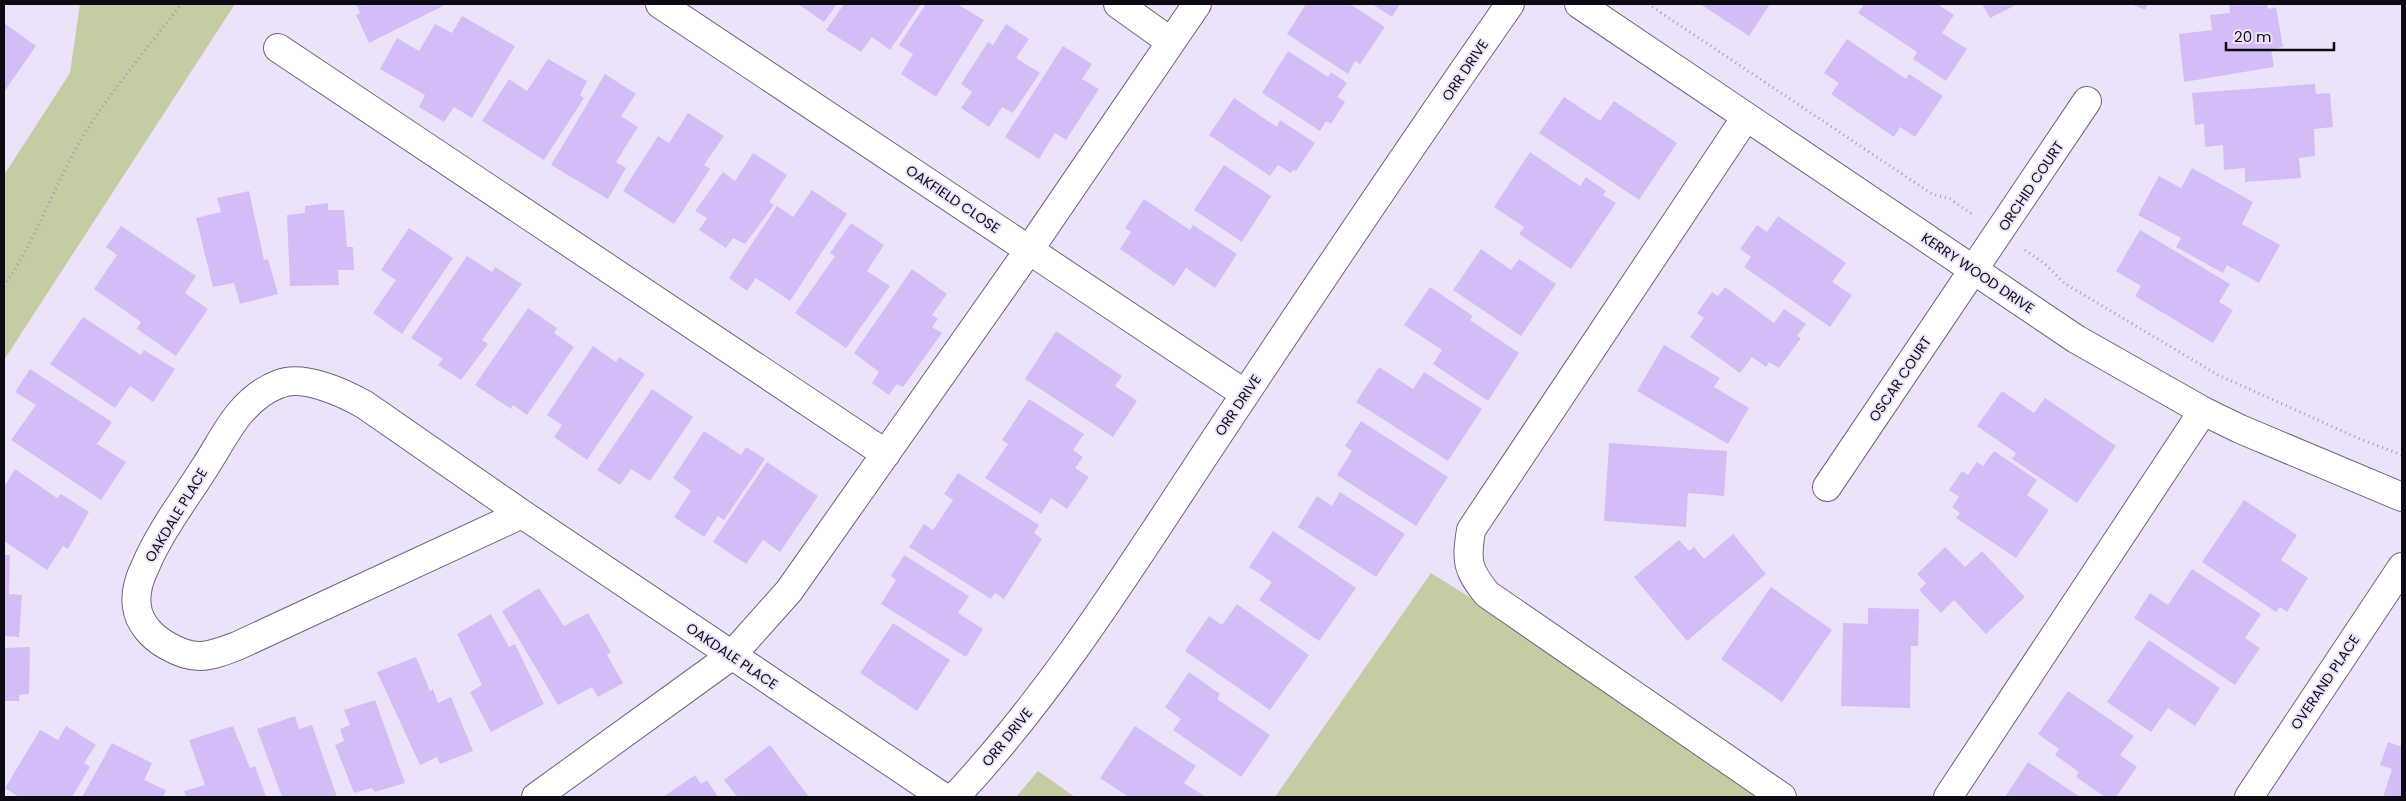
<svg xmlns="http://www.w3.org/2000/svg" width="2406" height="801" font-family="Poppins,sans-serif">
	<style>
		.green { fill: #c3cca3 }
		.building { fill: #d4bdf6 }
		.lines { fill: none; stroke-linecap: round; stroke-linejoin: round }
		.minor-casing { stroke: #6e647d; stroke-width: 30 }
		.path { stroke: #a29bae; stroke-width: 3; stroke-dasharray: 1 4; stroke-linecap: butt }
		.minor { stroke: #fff; stroke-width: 28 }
		.labels { text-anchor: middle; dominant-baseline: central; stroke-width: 4; stroke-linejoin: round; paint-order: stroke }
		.street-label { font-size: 14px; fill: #0e0a14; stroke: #ece3fb }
	</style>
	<rect width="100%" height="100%" fill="#ece3fb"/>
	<path class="green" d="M 80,4 L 235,4 L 4,360 L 4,175 L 70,73 Z
		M 1431,573 L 1769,785 L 1786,797 L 1275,797 Z
		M 1038,771 L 1075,797 L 1016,797 Z"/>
	<path class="building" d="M 356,4 L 447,4 L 369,43 L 356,15 L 360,13 Z
		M 798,4 L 837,4 L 824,22 Z
		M 844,4 L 852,5 L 921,4 L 890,50 L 872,37 L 861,52 L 826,30 Z
		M 926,4 L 957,4 L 984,20 L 936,97 L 901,74 L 913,54 L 899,45 Z
		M 1306,4 L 1350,4 L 1385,27 L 1360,64 L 1355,61 L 1348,74 L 1287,34 Z
		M 1372,4 L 1400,4 L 1392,17 Z
		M 1700,4 L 1770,4 L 1749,36 Z
		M 1864,4 L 1937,4 L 1954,15 L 1942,33 L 1967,49 L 1946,81 L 1913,59 L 1917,52 L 1858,13 Z
		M 1982,4 L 2018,4 L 1990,18 Z
		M 2131,4 L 2148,4 L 2145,10 Z
		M 2229,4 L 2267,4 L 2268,9 L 2276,7 L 2283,47 L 2271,49 L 2274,67 L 2184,82 L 2179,34 L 2212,30 L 2210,15 L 2230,13 Z
		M 462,16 L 515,46 L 472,118 L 454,107 L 444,122 L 419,107 L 425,95 L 380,69 L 397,38 L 419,51 L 435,24 L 452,33 Z
		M 4,23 L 36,46 L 4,92 Z
		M 1006,24 L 1029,39 L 1016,58 L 1040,73 L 1013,113 L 1002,107 L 989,127 L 961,108 L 972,92 L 961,84 L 988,42 L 993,45 Z
		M 1847,39 L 1906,79 L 1909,74 L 1943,96 L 1915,137 L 1900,127 L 1894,137 L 1831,94 L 1839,83 L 1824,73 Z
		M 1063,46 L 1092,64 L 1082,79 L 1099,89 L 1066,140 L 1055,133 L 1039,159 L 1005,137 Z
		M 1288,51 L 1328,77 L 1331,72 L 1347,83 L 1337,97 L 1345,102 L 1331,124 L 1326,121 L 1320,131 L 1262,93 Z
		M 548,59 L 587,81 L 580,95 L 584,98 L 544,160 L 482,121 L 509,79 L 527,91 Z
		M 605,74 L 636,94 L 621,116 L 638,127 L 616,162 L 626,168 L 608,199 L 551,165 Z
		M 2315,84 L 2316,94 L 2330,93 L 2333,127 L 2314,129 L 2315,156 L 2299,158 L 2301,178 L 2245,182 L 2245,168 L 2224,170 L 2223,145 L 2205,147 L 2204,124 L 2195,125 L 2192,93 Z
		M 1564,97 L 1600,121 L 1614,101 L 1677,143 L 1639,200 L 1539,133 Z
		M 1234,98 L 1277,127 L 1280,120 L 1315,143 L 1296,171 L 1293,170 L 1291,173 L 1278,165 L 1270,176 L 1209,135 Z
		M 688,113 L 724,136 L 704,165 L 710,169 L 674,224 L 623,191 L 658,136 L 669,143 Z
		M 1530,152 L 1580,186 L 1586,177 L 1606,191 L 1603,195 L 1616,203 L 1571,269 L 1519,234 L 1524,227 L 1494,207 Z
		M 753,153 L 787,175 L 769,202 L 774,205 L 745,244 L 733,238 L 726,248 L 699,230 L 707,218 L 695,211 L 723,172 L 735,181 Z
		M 1224,165 L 1271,196 L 1242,242 L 1194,210 Z
		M 2192,168 L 2253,202 L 2242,224 L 2280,245 L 2259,283 L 2227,265 L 2223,273 L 2176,247 L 2181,238 L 2138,215 L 2159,176 L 2181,188 Z
		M 812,190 L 847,214 L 790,301 L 756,278 L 747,291 L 729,278 L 777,206 L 793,217 Z
		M 249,191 L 264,260 L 268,259 L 278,294 L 240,304 L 234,283 L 213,287 L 196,218 L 221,212 L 217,198 Z
		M 1144,199 L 1190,230 L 1193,225 L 1237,254 L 1215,288 L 1186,268 L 1174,286 L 1120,249 L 1131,232 L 1125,228 Z
		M 328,203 L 328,210 L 344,210 L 347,247 L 353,247 L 354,270 L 338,270 L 339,285 L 290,286 L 287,215 L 305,213 L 305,206 Z
		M 1778,216 L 1846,263 L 1832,282 L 1852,295 L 1830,327 L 1744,267 L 1751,257 L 1740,249 L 1757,225 L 1767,232 Z
		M 851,223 L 884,245 L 867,271 L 890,286 L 846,348 L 795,313 L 835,256 L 830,253 Z
		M 121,226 L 196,276 L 185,293 L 208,309 L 176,356 L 137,329 L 141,322 L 94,289 L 117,255 L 106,247 Z
		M 409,228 L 453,258 L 402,334 L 373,313 L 396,280 L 381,270 Z
		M 2140,230 L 2230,284 L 2219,302 L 2233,310 L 2213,343 L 2135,296 L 2141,286 L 2116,271 Z
		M 1481,249 L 1511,270 L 1519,259 L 1556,284 L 1521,336 L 1453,290 Z
		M 467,256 L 492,272 L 495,267 L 522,284 L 482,340 L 488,344 L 461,380 L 438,365 L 443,359 L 411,338 Z
		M 912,269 L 947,294 L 932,315 L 938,319 L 932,327 L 942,333 L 903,387 L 897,384 L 889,395 L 872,383 L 879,372 L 854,353 Z
		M 1430,287 L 1473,316 L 1470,320 L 1519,353 L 1488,401 L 1433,364 L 1442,350 L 1404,325 Z
		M 1725,287 L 1774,323 L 1784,309 L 1806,324 L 1797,336 L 1801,338 L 1779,368 L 1769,362 L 1766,367 L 1752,357 L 1740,373 L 1690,337 L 1704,318 L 1697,313 L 1712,292 L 1718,296 Z
		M 528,308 L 557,328 L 554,333 L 574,347 L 527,415 L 513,405 L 511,409 L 475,385 Z
		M 83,317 L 141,355 L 144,350 L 175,369 L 153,402 L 130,386 L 115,408 L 50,364 Z
		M 1056,331 L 1122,376 L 1115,386 L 1137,401 L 1113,437 L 1025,379 Z
		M 1664,345 L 1720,378 L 1714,387 L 1749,408 L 1728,444 L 1637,391 Z
		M 593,346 L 616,362 L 619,357 L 645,374 L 587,460 L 554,437 L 562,425 L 547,415 Z
		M 1379,367 L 1413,389 L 1424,372 L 1482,409 L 1448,461 L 1356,402 Z
		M 30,369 L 112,422 L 97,444 L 126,462 L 101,500 L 11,440 L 36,405 L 15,392 Z
		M 652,389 L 693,417 L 650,481 L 631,469 L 620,485 L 597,470 Z
		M 2002,391 L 2034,413 L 2045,398 L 2116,446 L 2077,503 L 2012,459 L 2016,453 L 1977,426 Z
		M 1029,399 L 1084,434 L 1073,450 L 1083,457 L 1075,468 L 1089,477 L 1067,509 L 1051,498 L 1041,514 L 985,478 L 1008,444 L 1002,440 Z
		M 1361,421 L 1448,477 L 1416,526 L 1337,475 L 1352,451 L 1345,446 Z
		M 704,431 L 741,455 L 746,447 L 765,459 L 724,520 L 718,516 L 704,537 L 674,517 L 691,491 L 673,478 Z
		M 1609,443 L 1727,451 L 1724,496 L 1688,493 L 1686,527 L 1604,521 Z
		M 1994,451 L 2037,480 L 2027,495 L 2049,510 L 2016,558 L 1956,518 L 1960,513 L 1952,507 L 1959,497 L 1949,490 L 1962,471 L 1968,475 L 1977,462 L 1983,466 Z
		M 767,462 L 818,496 L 780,552 L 763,540 L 746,564 L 713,542 Z
		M 15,469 L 57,498 L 61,494 L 89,512 L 68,549 L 63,546 L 47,570 L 4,541 L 4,487 Z
		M 958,473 L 1039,525 L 1034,533 L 1042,539 L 1004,599 L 995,593 L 991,599 L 909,547 L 924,524 L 933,530 L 953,500 L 944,494 Z
		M 1340,492 L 1405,534 L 1376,577 L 1298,527 L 1317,496 L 1332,506 Z
		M 2244,500 L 2297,535 L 2281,560 L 2308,578 L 2287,612 L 2280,607 L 2276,612 L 2202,562 Z
		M 1273,531 L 1356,588 L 1319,641 L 1259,600 L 1272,582 L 1249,567 Z
		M 1733,534 L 1766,574 L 1687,641 L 1634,577 L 1679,540 L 1689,551 L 1694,547 L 1704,559 Z
		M 1945,547 L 1965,567 L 1982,551 L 2025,597 L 1986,634 L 1954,600 L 1941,613 L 1919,590 L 1926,583 L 1917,574 Z
		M 4,555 L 10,555 L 9,594 L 22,595 L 19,637 L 4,636 Z
		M 904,555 L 969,596 L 958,613 L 983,629 L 966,657 L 881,604 L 896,580 L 891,576 Z
		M 2192,569 L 2261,614 L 2245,638 L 2260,648 L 2235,685 L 2134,618 L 2150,593 L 2168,605 Z
		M 1771,587 L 1832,630 L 1782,702 L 1721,659 Z
		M 539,588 L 564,626 L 588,613 L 611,652 L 607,655 L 623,683 L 598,697 L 592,687 L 558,705 L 502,611 Z
		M 1237,604 L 1309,655 L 1270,710 L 1185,651 L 1209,616 L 1222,625 Z
		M 1868,608 L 1919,609 L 1918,646 L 1911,646 L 1910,708 L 1841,706 L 1843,623 L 1868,624 Z
		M 491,614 L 509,647 L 515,644 L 544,704 L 491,732 L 470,692 L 482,685 L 457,634 Z
		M 893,623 L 950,660 L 917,711 L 860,673 Z
		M 2149,640 L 2220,688 L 2195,726 L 2168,708 L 2151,732 L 2107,702 Z
		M 30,647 L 29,694 L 19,695 L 19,701 L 4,701 L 4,648 Z
		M 416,657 L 430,691 L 433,689 L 438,703 L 451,697 L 473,751 L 440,764 L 437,757 L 420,765 L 377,672 Z
		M 1189,672 L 1220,694 L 1217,699 L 1270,735 L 1241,777 L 1173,730 L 1181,719 L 1165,707 Z
		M 2068,691 L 2134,736 L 2120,755 L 2137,767 L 2116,797 L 2105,797 L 2076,777 L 2079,772 L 2055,755 L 2059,749 L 2038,734 Z
		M 375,700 L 405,783 L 375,792 L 372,788 L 354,793 L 335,745 L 344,741 L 340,729 L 350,725 L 344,710 Z
		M 295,716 L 299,729 L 312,725 L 337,797 L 282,797 L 257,729 Z
		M 66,726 L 96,745 L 84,763 L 90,767 L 72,797 L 19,797 L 5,788 L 40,730 L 58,740 Z
		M 233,726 L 250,768 L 255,766 L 266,797 L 186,797 L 184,791 L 205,785 L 189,740 Z
		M 1135,726 L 1196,766 L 1184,783 L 1206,797 L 1129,797 L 1100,778 Z
		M 2388,742 L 2402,747 L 2402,797 L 2383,797 L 2392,769 L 2380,765 Z
		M 112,743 L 152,763 L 144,780 L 166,790 L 163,797 L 82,797 Z
		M 770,745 L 809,797 L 737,797 L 724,780 Z
		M 2028,762 L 2080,797 L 2005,797 Z
		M 695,775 L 701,784 L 707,780 L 718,797 L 663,797 Z"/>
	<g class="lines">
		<g class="minor-casing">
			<path id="minor" d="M 660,4 L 1245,394
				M 1118,4 L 1171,42
				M 1579,4 L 2076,339 L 2203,411 L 2240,429 L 2402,497
				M 278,48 L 886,454
				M 1746,117 L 1471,530 C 1466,562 1467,569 1487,594 L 1782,797
				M 1827,487 L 2087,101
				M 522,514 L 237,646 C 208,657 195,662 166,645 C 152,637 139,623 137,607 C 135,594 139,579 145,567 C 160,531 185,499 205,467 C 217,449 227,428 240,413 C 251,400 263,390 279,384 C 303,374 344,393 365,405 L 522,514 L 943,797
				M 536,797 L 731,656 L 789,591 L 1029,250 L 1197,4
				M 955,797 C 1054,691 1130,568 1210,447 C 1308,299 1408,150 1510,4
				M 1948,797 L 2203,411
				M 2249,797 L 2402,567"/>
		</g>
		<path class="path" d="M 1648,4 L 1932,194 L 1950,199 L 1972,214
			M 2025,250 L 2045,264 L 2064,283 L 2218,375 L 2360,439 L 2402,455
			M 4,286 C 34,243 51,194 76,148 C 105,97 146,51 181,4"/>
		<use href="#minor" class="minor"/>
	</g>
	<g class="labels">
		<g class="street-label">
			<text transform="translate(1465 70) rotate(-56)">ORR DRIVE</text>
			<text transform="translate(2031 186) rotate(-56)">ORCHID COURT</text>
			<text transform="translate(953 199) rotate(34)">OAKFIELD CLOSE</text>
			<text transform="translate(1978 273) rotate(34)">KERRY WOOD DRIVE</text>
			<text transform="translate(1900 379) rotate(-56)">OSCAR COURT</text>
			<text transform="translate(1238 405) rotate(-56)">ORR DRIVE</text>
			<text transform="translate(176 515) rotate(-59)">OAKDALE PLACE</text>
			<text transform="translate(732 656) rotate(34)">OAKDALE PLACE</text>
			<text transform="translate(2325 682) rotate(-56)">OVERAND PLACE</text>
			<text transform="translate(1007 737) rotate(-51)">ORR DRIVE</text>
		</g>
	</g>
	<rect width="2406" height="801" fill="none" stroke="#0e0a14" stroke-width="10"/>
	<path d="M2226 42v8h108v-8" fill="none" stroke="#0e0a14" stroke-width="2.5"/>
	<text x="2234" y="42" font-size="15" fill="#0e0a14" stroke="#ece3fb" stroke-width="4" paint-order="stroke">20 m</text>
</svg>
